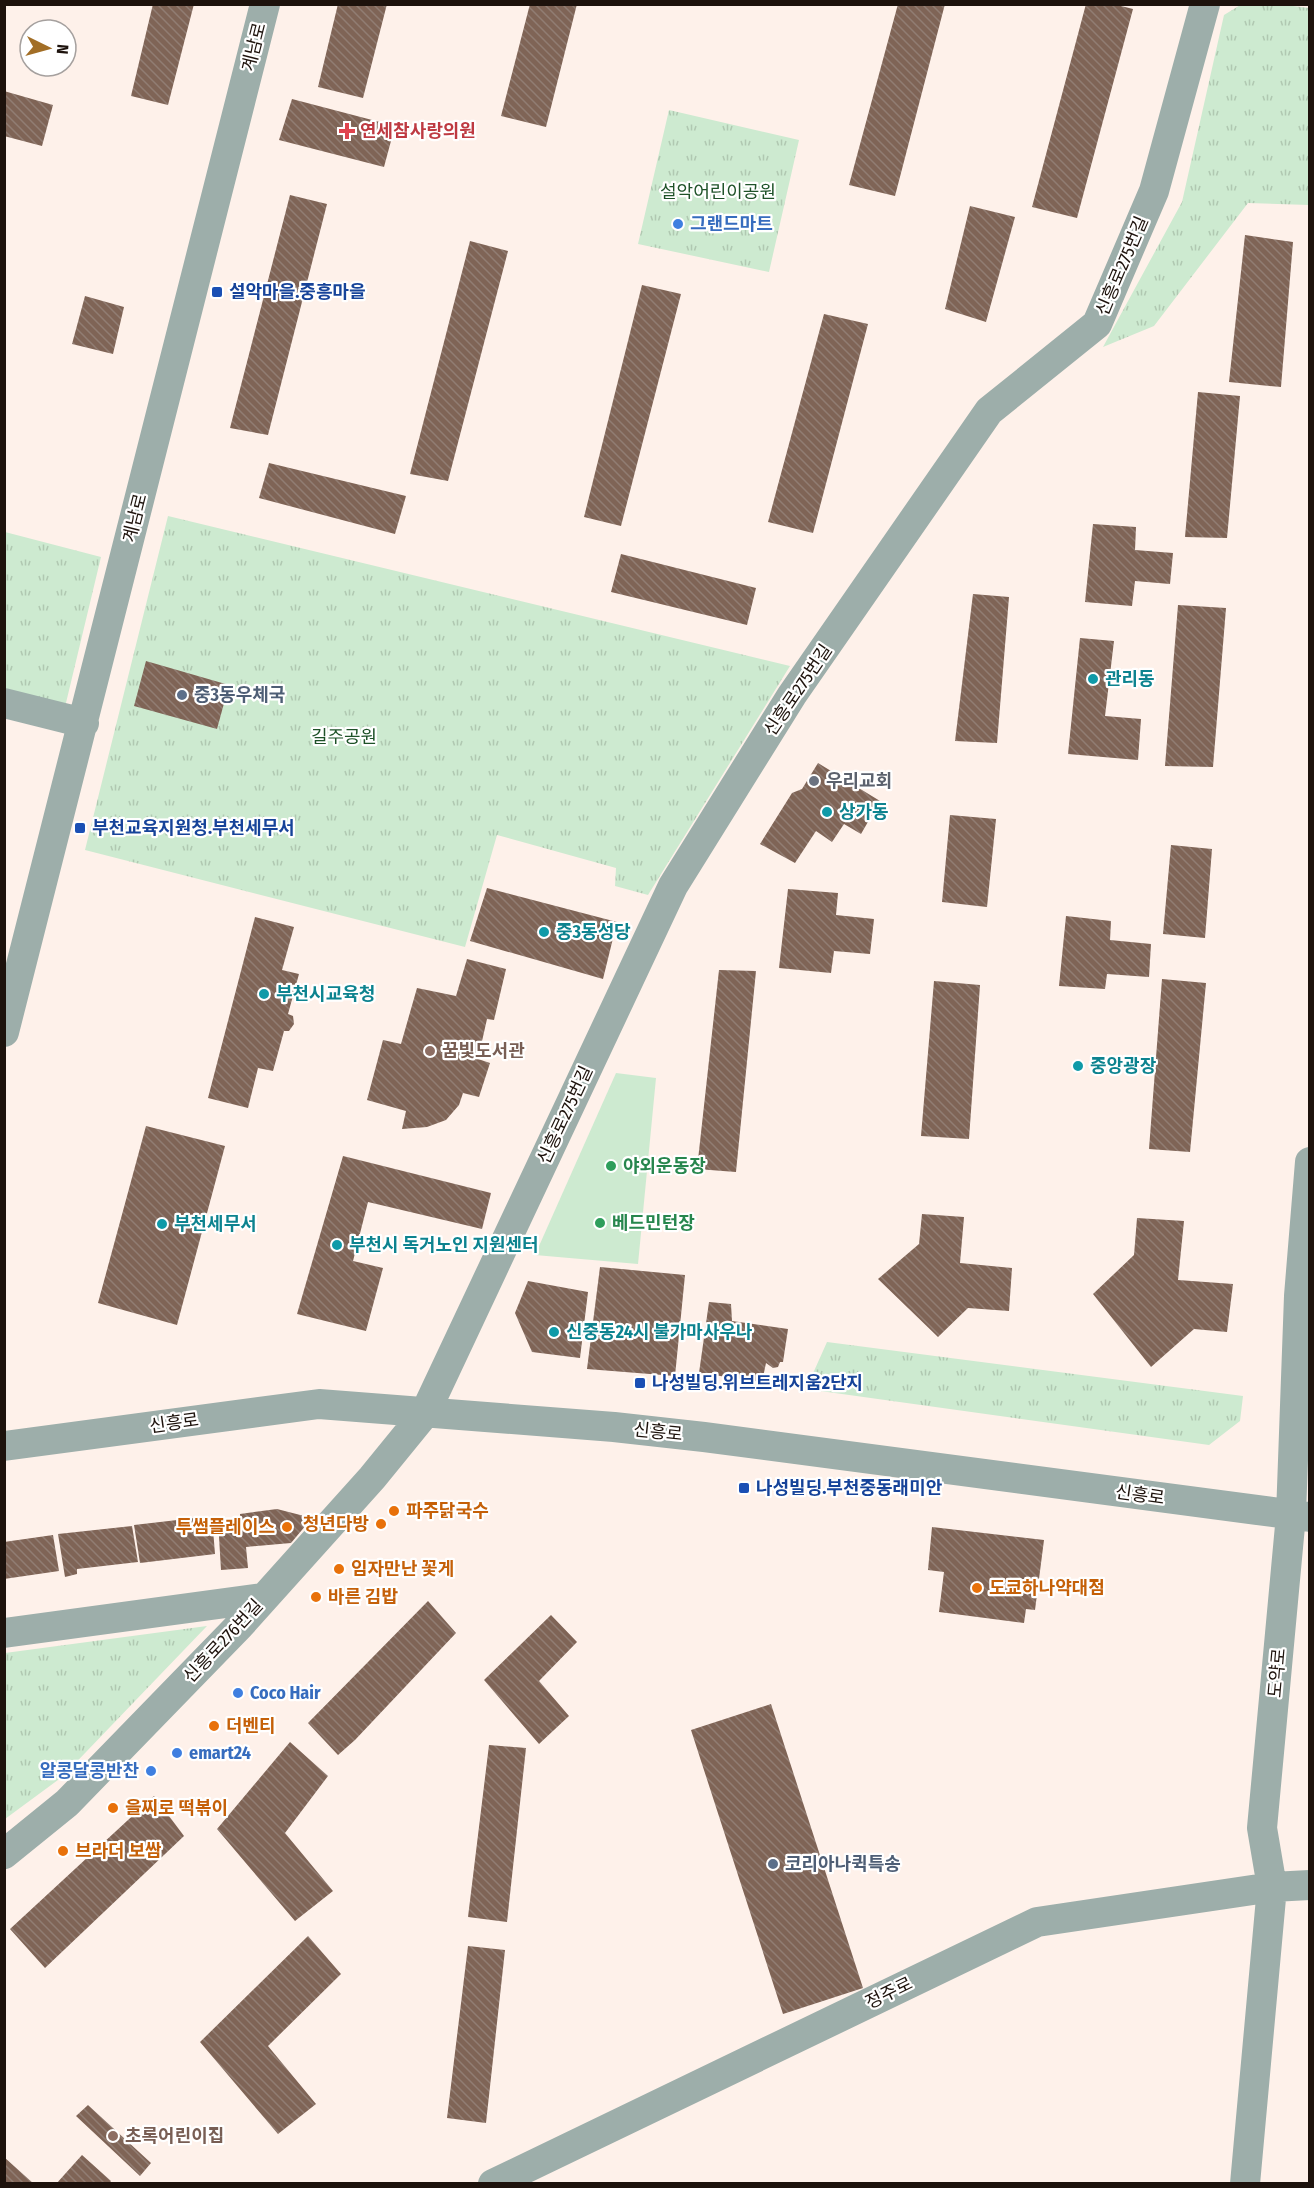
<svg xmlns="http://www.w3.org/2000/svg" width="1314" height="2188" font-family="'Fira Sans Condensed','Noto Sans KR',sans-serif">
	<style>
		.green { fill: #cdead0 }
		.park { fill: url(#park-tufts) }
		.building { fill: url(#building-back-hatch) }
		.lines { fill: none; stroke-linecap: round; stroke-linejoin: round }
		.minor { stroke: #9daeaa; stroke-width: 30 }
		.health-dot { fill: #e0444e; stroke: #fff; stroke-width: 2 }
		.shop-dot { fill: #3f7fe0; stroke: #fff; stroke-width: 2 }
		.transit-dot { fill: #1a4fb4; stroke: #fff; stroke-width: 2 }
		.culture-dot { fill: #0f9aa8; stroke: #fff; stroke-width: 2 }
		.service-dot { fill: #5c6f8a; stroke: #fff; stroke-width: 2 }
		.worship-dot { fill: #6b7280; stroke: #fff; stroke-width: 2 }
		.education-dot { fill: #8d6e63; stroke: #fff; stroke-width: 2 }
		.leisure-dot { fill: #2e9e5b; stroke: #fff; stroke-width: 2 }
		.food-dot { fill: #e8710a; stroke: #fff; stroke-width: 2 }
		.labels { text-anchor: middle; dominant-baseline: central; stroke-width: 4.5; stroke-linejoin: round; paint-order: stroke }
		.street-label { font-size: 18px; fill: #1d120c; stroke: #fff }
		.health-label { font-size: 18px; font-weight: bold; fill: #be3a42; stroke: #fff; text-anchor: start }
		.park-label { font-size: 18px; fill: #1e5228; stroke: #fff }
		.shop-label { font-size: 18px; font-weight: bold; fill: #366cbe; stroke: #fff; text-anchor: start }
		.transit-label { font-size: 18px; font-weight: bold; fill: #164399; stroke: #fff; text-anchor: start }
		.culture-label { font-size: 18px; font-weight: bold; fill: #0d838f; stroke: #fff; text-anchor: start }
		.service-label { font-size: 18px; font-weight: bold; fill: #4e5e75; stroke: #fff; text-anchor: start }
		.worship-label { font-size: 18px; font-weight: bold; fill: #5b616d; stroke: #fff; text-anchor: start }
		.education-label { font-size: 18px; font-weight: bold; fill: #785e54; stroke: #fff; text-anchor: start }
		.leisure-label { font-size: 18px; font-weight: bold; fill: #27864d; stroke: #fff; text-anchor: start }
		.food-label { font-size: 18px; font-weight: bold; fill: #c56008; stroke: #fff; text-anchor: start }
	</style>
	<defs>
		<pattern id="park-tufts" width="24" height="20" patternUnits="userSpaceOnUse" patternTransform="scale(1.5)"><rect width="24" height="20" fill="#cdead0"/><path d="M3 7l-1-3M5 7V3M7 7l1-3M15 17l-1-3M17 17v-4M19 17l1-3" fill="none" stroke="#b0c8b1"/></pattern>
		<pattern id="building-back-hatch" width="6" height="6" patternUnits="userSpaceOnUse" patternTransform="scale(1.5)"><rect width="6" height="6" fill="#7f6456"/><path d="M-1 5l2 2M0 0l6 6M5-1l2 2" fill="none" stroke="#917d73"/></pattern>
	</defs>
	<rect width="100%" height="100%" fill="#fef1ea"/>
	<path class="green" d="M 616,1073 L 656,1078 L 638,1264 L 535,1255 Z"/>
	<path class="park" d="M 1242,4 L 1285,5 L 1309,8 L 1309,205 L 1248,203 L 1154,326 L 1103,347 L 1182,202 L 1224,15 Z
		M 669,110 L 799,140 L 769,272 L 638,244 Z
		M 168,516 L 790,666 L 648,895 L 615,886 L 616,868 L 497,835 L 465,947 L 85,850 Z
		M 5,532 L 101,557 L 65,707 L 5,692 Z
		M 827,1342 L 1243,1396 L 1240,1421 L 1209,1445 L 806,1389 Z
		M 207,1626 L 62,1777 L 5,1819 L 5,1653 Z"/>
	<path class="building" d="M 153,4 L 194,4 L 168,105 L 131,96 Z
		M 338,4 L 387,4 L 363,98 L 318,87 Z
		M 530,4 L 577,4 L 546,127 L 501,116 Z
		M 898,4 L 945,4 L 895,196 L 849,185 Z
		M 1086,4 L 1113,4 L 1133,9 L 1077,218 L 1032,207 Z
		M 4,91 L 53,105 L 42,146 L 4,136 Z
		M 292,99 L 395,126 L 384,167 L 279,140 Z
		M 290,195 L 327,204 L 268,435 L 230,428 Z
		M 970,206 L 1015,217 L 986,322 L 945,309 Z
		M 1245,235 L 1293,242 L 1281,387 L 1229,382 Z
		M 470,241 L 508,251 L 448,481 L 410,474 Z
		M 642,285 L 681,294 L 621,526 L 584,517 Z
		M 85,296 L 124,307 L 113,354 L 72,344 Z
		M 824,314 L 868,324 L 813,533 L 768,522 Z
		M 1198,392 L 1240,396 L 1227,538 L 1185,537 Z
		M 269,463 L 406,496 L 395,534 L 259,498 Z
		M 1093,524 L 1136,527 L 1135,550 L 1173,553 L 1170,584 L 1135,581 L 1132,606 L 1085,602 Z
		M 621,554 L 756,588 L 747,625 L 611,592 Z
		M 973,594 L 1009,597 L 997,743 L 955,741 Z
		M 1178,605 L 1226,608 L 1213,767 L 1165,766 Z
		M 1080,638 L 1114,641 L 1105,716 L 1141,719 L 1138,760 L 1068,754 Z
		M 146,661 L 229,685 L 217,729 L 134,706 Z
		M 818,763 L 880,801 L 861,834 L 844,824 L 832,842 L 816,831 L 795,863 L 760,844 L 792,793 L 802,789 Z
		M 950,815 L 996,819 L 987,907 L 942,902 Z
		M 1171,845 L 1212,849 L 1205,938 L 1163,934 Z
		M 487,888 L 617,922 L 603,979 L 470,941 Z
		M 788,889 L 838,893 L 836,915 L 874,919 L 870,954 L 834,951 L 831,973 L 779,968 Z
		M 1066,916 L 1111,921 L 1110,940 L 1151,944 L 1149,977 L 1107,974 L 1105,989 L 1059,986 Z
		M 255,917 L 294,927 L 282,970 L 299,974 L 288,1014 L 293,1016 L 294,1024 L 289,1031 L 284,1031 L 273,1071 L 258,1068 L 248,1108 L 208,1098 Z
		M 467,959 L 506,969 L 494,1020 L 487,1019 L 478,1059 L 490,1063 L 479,1097 L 463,1093 L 459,1105 L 446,1120 L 427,1127 L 402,1129 L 406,1111 L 367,1100 L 383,1040 L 401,1044 L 417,988 L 456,996 Z
		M 719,970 L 756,971 L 736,1172 L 697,1169 Z
		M 1162,979 L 1206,983 L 1190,1152 L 1149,1149 Z
		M 934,981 L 980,985 L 969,1139 L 921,1136 Z
		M 146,1126 L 225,1146 L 177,1325 L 98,1303 Z
		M 343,1156 L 491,1193 L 482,1229 L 368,1202 L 353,1261 L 383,1268 L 366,1331 L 297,1314 Z
		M 922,1214 L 964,1217 L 960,1263 L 1012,1268 L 1009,1311 L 968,1308 L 938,1337 L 878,1279 L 919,1244 Z
		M 1137,1218 L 1184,1221 L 1178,1280 L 1233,1284 L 1227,1332 L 1194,1329 L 1151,1367 L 1093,1294 L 1134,1255 Z
		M 600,1267 L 685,1275 L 675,1376 L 587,1369 Z
		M 528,1281 L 588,1292 L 580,1358 L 532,1352 L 515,1313 Z
		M 709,1302 L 731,1304 L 732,1321 L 788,1329 L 783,1362 L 780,1362 L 778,1367 L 773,1368 L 766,1363 L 762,1382 L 699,1373 Z
		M 277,1509 L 312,1518 L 291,1543 L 246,1547 L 248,1568 L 221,1570 L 218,1520 L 240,1517 L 240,1514 Z
		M 212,1516 L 215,1554 L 140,1563 L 134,1525 Z
		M 132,1526 L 138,1562 L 77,1569 L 77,1574 L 65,1577 L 58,1534 Z
		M 932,1527 L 1044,1540 L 1035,1610 L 1026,1609 L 1024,1623 L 939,1612 L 944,1572 L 928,1570 Z
		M 53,1535 L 59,1571 L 4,1579 L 4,1542 Z
		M 428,1601 L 456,1633 L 355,1740 L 338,1755 L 308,1723 Z
		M 551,1615 L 577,1642 L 539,1681 L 569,1716 L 539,1744 L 484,1680 Z
		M 771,1704 L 863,1988 L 783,2014 L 691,1730 Z
		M 290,1742 L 328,1776 L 285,1833 L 333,1891 L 295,1921 L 217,1829 Z
		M 489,1745 L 526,1748 L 507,1922 L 468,1917 Z
		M 154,1796 L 184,1836 L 45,1968 L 10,1929 Z
		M 308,1936 L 341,1974 L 268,2046 L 316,2104 L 278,2134 L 200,2042 Z
		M 468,1946 L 505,1950 L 486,2123 L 447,2118 Z
		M 88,2105 L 151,2163 L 140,2176 L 76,2116 Z
		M 82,2155 L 111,2181 L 109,2184 L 56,2184 Z
		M 4,2157 L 34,2184 L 4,2184 Z"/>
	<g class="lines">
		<path class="minor" d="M 4,703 L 84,723
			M 4,1032 L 265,4
			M 4,1446 L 319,1404 L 614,1427 L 704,1437 L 1310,1517
			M 4,1633 L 263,1598
			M 4,1854 L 67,1803 L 240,1625 L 372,1478 L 425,1413 L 673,886 L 792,695 L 989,411 L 1097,324 L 1154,191 L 1205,4
			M 493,2184 L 1037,1922 L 1272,1887 L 1310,1885
			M 1245,2184 L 1272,1887 L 1262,1828 L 1291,1515 L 1299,1296 L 1310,1162"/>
	</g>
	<path class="health-dot" d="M344 122h6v6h6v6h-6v6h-6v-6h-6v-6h6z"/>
	<g class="shop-dot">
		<circle cx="678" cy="224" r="6"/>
		<circle cx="238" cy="1693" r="6"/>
		<circle cx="177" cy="1753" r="6"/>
		<circle cx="151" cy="1771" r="6"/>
	</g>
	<g class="transit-dot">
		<rect x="211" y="286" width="12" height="12" rx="3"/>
		<rect x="74" y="822" width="12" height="12" rx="3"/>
		<rect x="634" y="1377" width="12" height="12" rx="3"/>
		<rect x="738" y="1482" width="12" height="12" rx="3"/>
	</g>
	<g class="culture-dot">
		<circle cx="1093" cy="679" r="6"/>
		<circle cx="827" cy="812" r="6"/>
		<circle cx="544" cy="932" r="6"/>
		<circle cx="264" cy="994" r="6"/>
		<circle cx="1078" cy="1066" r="6"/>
		<circle cx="162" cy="1224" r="6"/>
		<circle cx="337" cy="1245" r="6"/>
		<circle cx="554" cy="1332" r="6"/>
	</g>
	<g class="service-dot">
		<circle cx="182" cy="695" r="6"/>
		<circle cx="773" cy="1864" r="6"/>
	</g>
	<circle class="worship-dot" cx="814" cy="781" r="6"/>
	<g class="education-dot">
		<circle cx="430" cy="1051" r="6"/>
		<circle cx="113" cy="2136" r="6"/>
	</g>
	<g class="leisure-dot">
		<circle cx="611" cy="1166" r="6"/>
		<circle cx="600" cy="1223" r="6"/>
	</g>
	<g class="food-dot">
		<circle cx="394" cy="1511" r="6"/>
		<circle cx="381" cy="1524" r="6"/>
		<circle cx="287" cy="1527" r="6"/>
		<circle cx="339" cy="1569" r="6"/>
		<circle cx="977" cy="1588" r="6"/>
		<circle cx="316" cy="1597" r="6"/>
		<circle cx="214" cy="1726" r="6"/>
		<circle cx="113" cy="1808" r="6"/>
		<circle cx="63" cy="1851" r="6"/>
	</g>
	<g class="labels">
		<g class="street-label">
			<text transform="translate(254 47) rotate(-76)">계남로</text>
			<text transform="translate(1122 266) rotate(-67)">신흥로275번길</text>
			<text transform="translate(135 518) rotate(-76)">계남로</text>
			<text transform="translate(798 690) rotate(-56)">신흥로275번길</text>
			<text transform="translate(565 1115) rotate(-65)">신흥로275번길</text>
			<text transform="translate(174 1423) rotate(-8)">신흥로</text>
			<text transform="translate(658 1432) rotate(6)">신흥로</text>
			<text transform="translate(1140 1495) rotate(8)">신흥로</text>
			<text transform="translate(223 1641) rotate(-47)">신흥로276번길</text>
			<text transform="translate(1277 1673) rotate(-85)">도약로</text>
			<text transform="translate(889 1993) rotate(-26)">정주로</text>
		</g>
		<g class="health-label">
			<text x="360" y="131">연세참사랑의원</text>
		</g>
		<g class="park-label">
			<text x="718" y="192">설악어린이공원</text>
			<text x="344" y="737">길주공원</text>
		</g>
		<g class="shop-label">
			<text x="690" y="224">그랜드마트</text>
			<text x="250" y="1693">Coco Hair</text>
			<text x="189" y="1753">emart24</text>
			<text x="139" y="1771" text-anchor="end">알콩달콩반찬</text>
		</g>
		<g class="transit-label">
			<text x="229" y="292">설악마을.중흥마을</text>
			<text x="92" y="828">부천교육지원청.부천세무서</text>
			<text x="652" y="1383">나성빌딩.위브트레지움2단지</text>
			<text x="756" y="1488">나성빌딩.부천중동래미안</text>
		</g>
		<g class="culture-label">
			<text x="1105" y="679">관리동</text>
			<text x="839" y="812">상가동</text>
			<text x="556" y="932">중3동성당</text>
			<text x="276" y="994">부천시교육청</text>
			<text x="1090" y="1066">중앙광장</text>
			<text x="174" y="1224">부천세무서</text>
			<text x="349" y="1245">부천시 독거노인 지원센터</text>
			<text x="566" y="1332">신중동24시 불가마사우나</text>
		</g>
		<g class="service-label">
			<text x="194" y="695">중3동우체국</text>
			<text x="785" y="1864">코리아나퀵특송</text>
		</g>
		<g class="worship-label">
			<text x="826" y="781">우리교회</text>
		</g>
		<g class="education-label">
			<text x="442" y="1051">꿈빛도서관</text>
			<text x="125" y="2136">초록어린이집</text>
		</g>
		<g class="leisure-label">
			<text x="623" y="1166">야외운동장</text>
			<text x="612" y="1223">베드민턴장</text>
		</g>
		<g class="food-label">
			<text x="406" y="1511">파주닭국수</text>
			<text x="369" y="1524" text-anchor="end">청년다방</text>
			<text x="275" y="1527" text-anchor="end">투썸플레이스</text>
			<text x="351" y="1569">임자만난 꽃게</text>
			<text x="989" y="1588">도쿄하나약대점</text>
			<text x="328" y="1597">바른 김밥</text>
			<text x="226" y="1726">더벤티</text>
			<text x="125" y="1808">을찌로 떡볶이</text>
			<text x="75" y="1851">브라더 보쌈</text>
		</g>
	</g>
	<rect width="1314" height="2188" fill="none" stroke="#1d120c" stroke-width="12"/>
	<g transform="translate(48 48) rotate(95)"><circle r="28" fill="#ffffff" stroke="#a5a09e" stroke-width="1.5"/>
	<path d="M0-4.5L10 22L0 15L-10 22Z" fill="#a26e26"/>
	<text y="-9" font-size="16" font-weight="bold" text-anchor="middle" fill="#1d120c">N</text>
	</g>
</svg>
